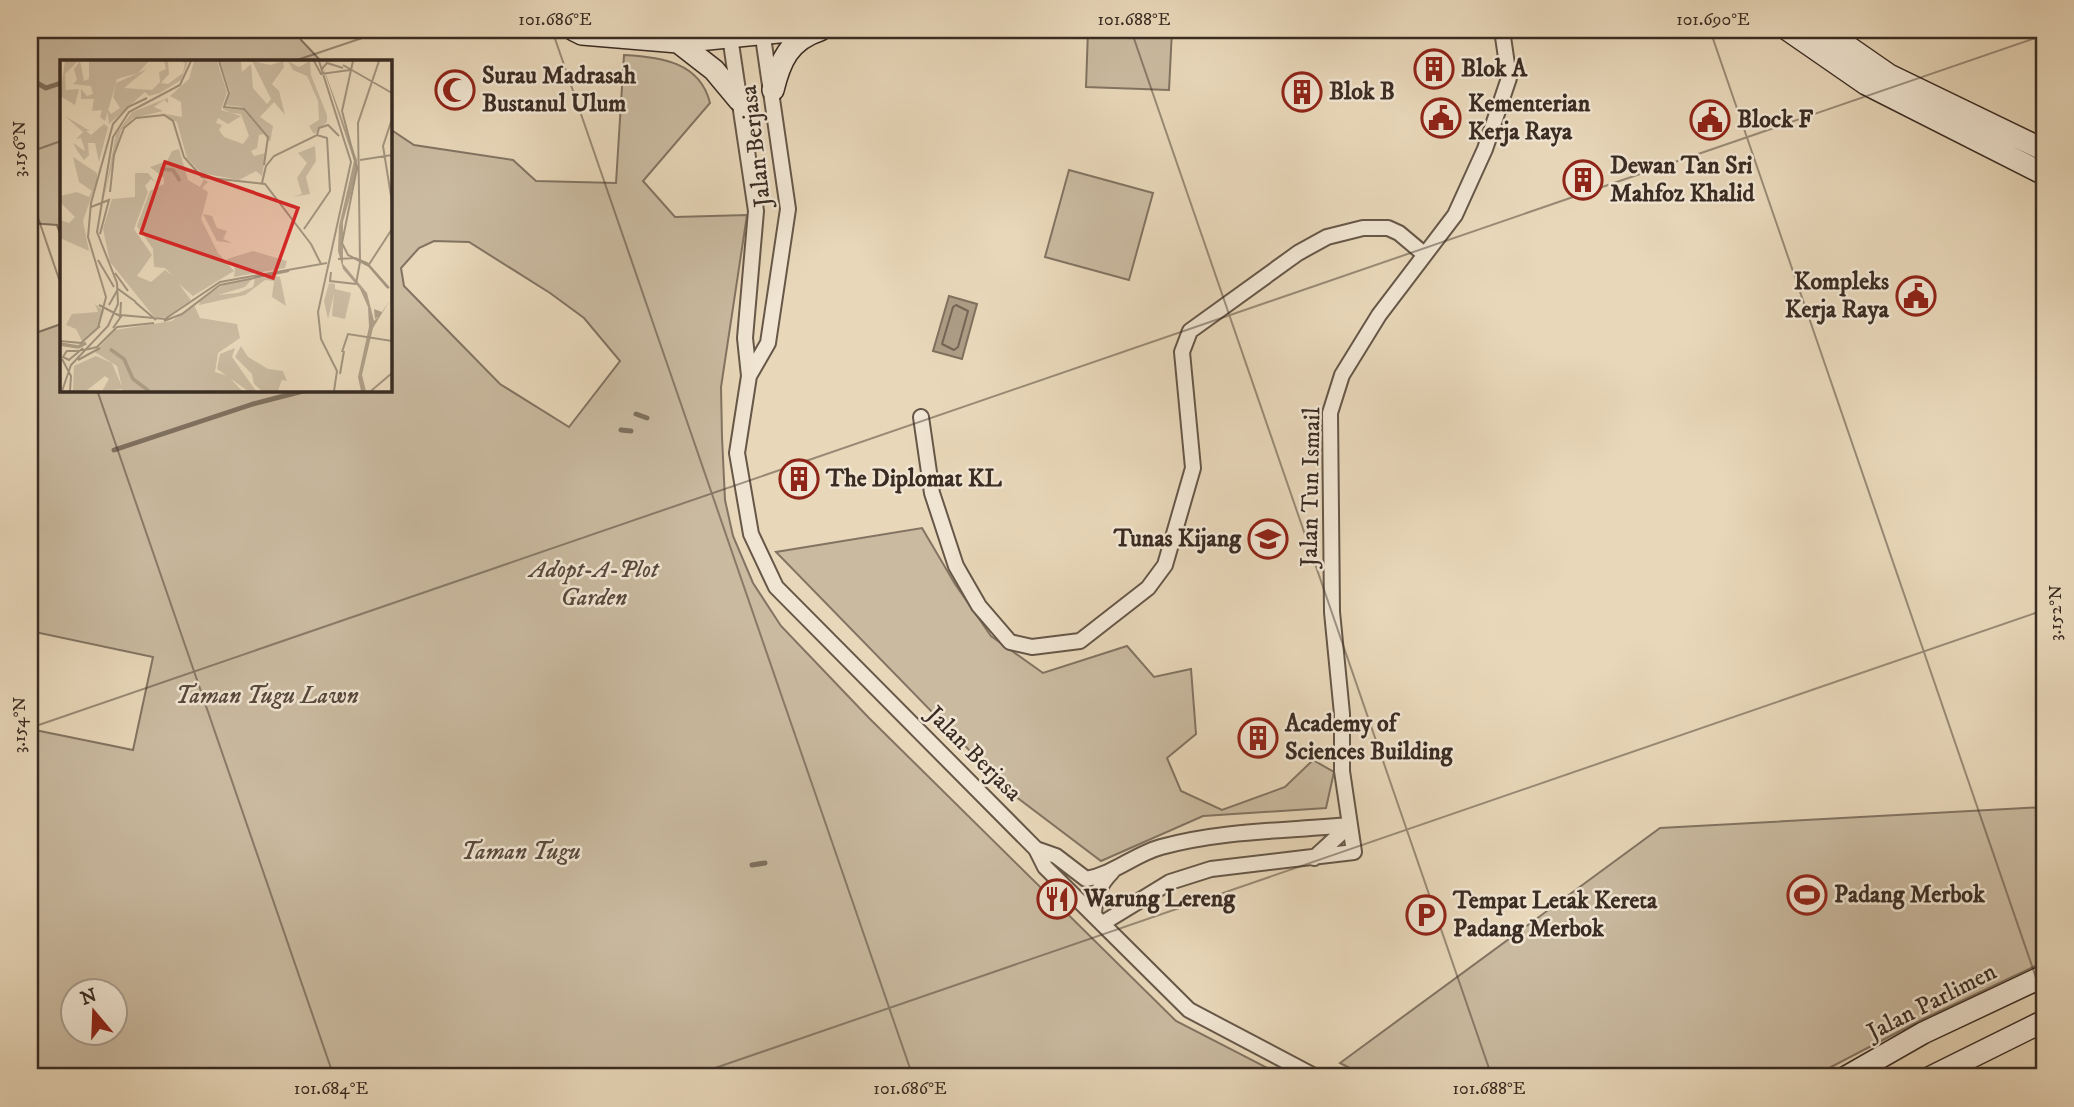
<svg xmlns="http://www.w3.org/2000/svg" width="2074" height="1107" font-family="'IM FELL DW Pica',serif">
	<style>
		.green { fill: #cabaa0; stroke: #827362; stroke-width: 2; fill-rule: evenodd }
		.water { fill: #ad9d86; stroke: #7f705e; stroke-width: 2 }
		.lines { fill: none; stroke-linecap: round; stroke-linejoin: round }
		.shore { stroke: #746454; stroke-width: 2 }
		.stream { stroke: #7f705e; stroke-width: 5 }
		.street-casing { stroke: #665748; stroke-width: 18 }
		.secondary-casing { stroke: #3a2c23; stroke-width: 24 }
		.street { stroke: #f0e5d2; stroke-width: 14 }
		.secondary { stroke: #f0e5d2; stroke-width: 21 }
		.ticks { fill: none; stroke: #3a2c23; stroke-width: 2; stroke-opacity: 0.45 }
		.labels { text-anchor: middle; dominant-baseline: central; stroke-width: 5; stroke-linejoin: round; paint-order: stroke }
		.poi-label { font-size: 24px; font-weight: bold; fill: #3a2c23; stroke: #f0e5d2; text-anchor: start }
		.street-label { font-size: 24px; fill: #3a2c23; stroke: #f0e5d2 }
		.park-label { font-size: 24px; font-style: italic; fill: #57483c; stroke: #f0e5d2 }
		.inset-river { fill: none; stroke: #ad9d86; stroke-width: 3.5 }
		.inset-road { fill: none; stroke: #a2937d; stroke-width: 2 }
		.view { fill: #d62828; fill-opacity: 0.15; stroke: #d62828; stroke-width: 3.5 }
		.inset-edge { fill: none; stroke: #3a2c23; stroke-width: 3.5 }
		.neatline { fill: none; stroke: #3a2c23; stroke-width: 2.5 }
		.ticks-label { font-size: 18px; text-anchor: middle; fill: #3a2c23 }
	</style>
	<rect width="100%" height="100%" fill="#e8d7b9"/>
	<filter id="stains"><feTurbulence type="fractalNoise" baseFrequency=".00286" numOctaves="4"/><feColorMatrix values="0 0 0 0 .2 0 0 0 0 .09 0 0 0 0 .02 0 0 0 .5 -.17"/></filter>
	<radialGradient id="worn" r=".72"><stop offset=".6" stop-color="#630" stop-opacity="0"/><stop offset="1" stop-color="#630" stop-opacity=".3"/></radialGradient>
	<path class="green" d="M 30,30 L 297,30 L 301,40 L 321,61 L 61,61 L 61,237 L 57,225 L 30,223 Z
		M 1088,30 L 1172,30 L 1169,90 L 1086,87 Z
		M 624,55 C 661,57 700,62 710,103 L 643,181 L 675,217 L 747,215 L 721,387 L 722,437 L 725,500 L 733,536 L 753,583 L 781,626 L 869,718 L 1176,1021 L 1285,1077 L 30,1077 L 30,729 L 133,750 L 153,657 L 30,631 L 30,335 L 61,324 L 61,390 L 390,390 L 390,129 L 414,145 L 513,160 L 536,181 L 616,183 ZM 434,241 L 469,242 L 550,293 L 584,318 L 620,361 L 569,427 L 500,384 L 404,286 L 401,268 L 419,248 ZM 74,992 L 116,992 L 116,1034 L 74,1034 Z
		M 1069,170 L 1153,193 L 1129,280 L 1045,257 Z
		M 922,528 L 955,584 L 991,636 L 1043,673 L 1127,646 L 1154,677 L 1191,669 L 1196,734 L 1167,758 L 1181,791 L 1222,810 L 1285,787 L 1313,760 L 1334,772 L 1326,808 L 1203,816 L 1101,861 L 1011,793 L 776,552 Z
		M 2044,807 L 2044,962 L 1923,1019 L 1812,1077 L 1367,1077 L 1340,1063 L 1660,828 Z"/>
	<path class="water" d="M 949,296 L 977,304 L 962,359 L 933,351 Z"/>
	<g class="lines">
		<path class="shore" d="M 956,305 L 968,311 L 958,347 L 954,350 L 942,344 L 953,307 Z"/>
		<path class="stream" d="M 30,91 L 37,83 L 46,88 L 61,83
			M 636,414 L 647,418
			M 621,430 L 631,431
			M 114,450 L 253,404 L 307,390
			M 752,865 L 765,863"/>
		<g class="street-casing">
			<path id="street" d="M 729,30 L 756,211 L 745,338 L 749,376 L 737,453 L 751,534 L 776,587 L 1036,849 L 1045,867 L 1189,1010 L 1316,1077
				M 749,376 L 768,343 L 788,209 L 762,30
				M 921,417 L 932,493 L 956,566 L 979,606 L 1010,642 L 1032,647 L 1080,641 L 1148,588 L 1165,565 L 1193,468 L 1182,352 L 1190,331 L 1298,253 L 1327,237 L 1363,228 L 1388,228 L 1399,233 L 1424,254
				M 1036,849 L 1056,856 L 1086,879 C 1114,874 1135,854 1161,847 C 1223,830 1287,831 1350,825
				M 1314,858 L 1350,825
				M 1094,914 C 1095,896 1099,885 1112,872
				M 1103,923 L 1170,882 L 1211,869 L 1354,852 L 1342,771 L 1342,714 L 1332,612 L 1330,413 L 1342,375 L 1379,315 L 1455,215 L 1485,149 L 1509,78 L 1502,30"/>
		</g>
		<g class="secondary-casing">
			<path id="secondary" d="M 574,30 L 582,34 L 678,42 L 799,30
				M 1788,30 L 1866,84 L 2044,174
				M 1824,30 L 1889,75 L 2044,150
				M 678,42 L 714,70 L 739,100
				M 773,90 C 780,61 789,40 820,30
				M 1846,1077 L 1923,1033 L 2044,976
				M 1931,1077 L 2044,1021"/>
		</g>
		<use href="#street" class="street"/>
		<use href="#secondary" class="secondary"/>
	</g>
	<path class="ticks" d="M 552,30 L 913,1077M 1131,30 L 1492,1077M 1710,30 L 2044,1001M 294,61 L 386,30M 30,152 L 61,141M 30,194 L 61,285M 97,390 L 334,1077M 30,728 L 2044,35M 689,1077 L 2044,610"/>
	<defs>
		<g id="building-ring" transform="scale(2.0125)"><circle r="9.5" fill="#f0e5d2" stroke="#8f2418" stroke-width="1.5"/><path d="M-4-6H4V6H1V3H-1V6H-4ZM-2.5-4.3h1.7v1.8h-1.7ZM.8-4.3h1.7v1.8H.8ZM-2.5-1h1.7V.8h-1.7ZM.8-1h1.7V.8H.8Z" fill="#8f2418"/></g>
		<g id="mosque-ring" transform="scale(2.0125)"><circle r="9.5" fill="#f0e5d2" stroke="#8f2418" stroke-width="1.5"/><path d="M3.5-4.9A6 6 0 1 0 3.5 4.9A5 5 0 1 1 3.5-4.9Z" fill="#8f2418"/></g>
		<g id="civic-ring" transform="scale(2.0125)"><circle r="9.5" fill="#f0e5d2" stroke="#8f2418" stroke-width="1.5"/><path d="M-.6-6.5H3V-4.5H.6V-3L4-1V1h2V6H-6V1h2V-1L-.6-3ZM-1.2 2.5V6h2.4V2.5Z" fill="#8f2418"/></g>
		<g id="school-ring" transform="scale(2.0125)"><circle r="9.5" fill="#f0e5d2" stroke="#8f2418" stroke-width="1.5"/><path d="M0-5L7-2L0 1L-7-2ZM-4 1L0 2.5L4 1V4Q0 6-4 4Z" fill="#8f2418"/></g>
		<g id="stadium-ring" transform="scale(2.0125)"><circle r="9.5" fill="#f0e5d2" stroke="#8f2418" stroke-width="1.5"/><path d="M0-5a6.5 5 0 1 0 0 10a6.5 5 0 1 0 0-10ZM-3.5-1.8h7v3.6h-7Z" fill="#8f2418"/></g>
		<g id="restaurant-ring" transform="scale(2.0125)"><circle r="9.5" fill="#f0e5d2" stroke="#8f2418" stroke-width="1.5"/><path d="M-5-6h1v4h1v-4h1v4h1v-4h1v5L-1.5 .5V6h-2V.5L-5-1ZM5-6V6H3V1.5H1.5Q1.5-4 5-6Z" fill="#8f2418"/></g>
		<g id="parking-ring" transform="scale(2.0125)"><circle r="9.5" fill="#f0e5d2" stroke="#8f2418" stroke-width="1.5"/><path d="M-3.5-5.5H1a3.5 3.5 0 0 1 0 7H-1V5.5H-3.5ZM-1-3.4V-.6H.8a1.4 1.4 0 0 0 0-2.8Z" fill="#8f2418"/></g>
	</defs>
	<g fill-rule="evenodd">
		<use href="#building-ring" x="1434" y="69"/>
		<use href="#mosque-ring" x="455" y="90"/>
		<use href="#building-ring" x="1302" y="92"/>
		<use href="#civic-ring" x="1441" y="118"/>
		<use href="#civic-ring" x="1710" y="120"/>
		<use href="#building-ring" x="1583" y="180"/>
		<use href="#civic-ring" x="1916" y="296"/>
		<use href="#building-ring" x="799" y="479"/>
		<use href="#school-ring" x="1268" y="539"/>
		<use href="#building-ring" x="1258" y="738"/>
		<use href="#stadium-ring" x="1807" y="895"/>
		<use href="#restaurant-ring" x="1057" y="899"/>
		<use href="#parking-ring" x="1426" y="915"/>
	</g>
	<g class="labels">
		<g class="poi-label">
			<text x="1461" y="69">Blok A</text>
			<text x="482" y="76">Surau Madrasah<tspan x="482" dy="28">Bustanul Ulum</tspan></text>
			<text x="1329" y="92">Blok B</text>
			<text x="1468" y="104">Kementerian<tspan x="1468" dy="28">Kerja Raya</tspan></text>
			<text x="1737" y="120">Block F</text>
			<text x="1610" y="166">Dewan Tan Sri<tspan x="1610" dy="28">Mahfoz Khalid</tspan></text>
			<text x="1889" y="282" text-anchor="end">Kompleks<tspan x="1889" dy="28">Kerja Raya</tspan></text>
			<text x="826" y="479">The Diplomat KL</text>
			<text x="1241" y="539" text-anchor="end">Tunas Kijang</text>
			<text x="1285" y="724">Academy of<tspan x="1285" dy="28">Sciences Building</tspan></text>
			<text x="1834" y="895">Padang Merbok</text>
			<text x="1084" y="899">Warung Lereng</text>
			<text x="1453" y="901">Tempat Letak Kereta<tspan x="1453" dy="28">Padang Merbok</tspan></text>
		</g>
		<g class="street-label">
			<text transform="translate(756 146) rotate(-97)">Jalan Berjasa</text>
			<text transform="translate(1311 487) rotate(-89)">Jalan Tun Ismail</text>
			<text transform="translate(974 754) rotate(45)">Jalan Berjasa</text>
			<text transform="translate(1932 1002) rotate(-27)">Jalan Parlimen</text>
		</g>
		<g class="park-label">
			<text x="594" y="570">Adopt-A-Plot<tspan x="594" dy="28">Garden</tspan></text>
			<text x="267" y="696">Taman Tugu Lawn</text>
			<text x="521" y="852">Taman Tugu</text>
		</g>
	</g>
	<g transform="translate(60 60)">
		<rect width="332" height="332" fill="#e8d7b9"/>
		<path d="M 5,1 L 18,1 L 5,14 L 6,30 L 19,29 L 15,45 L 0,36 ZM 20,1 L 24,21 L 29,19 L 29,1 L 89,1 L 78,13 L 57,19 L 45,61 L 40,57 L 42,50 L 32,51 L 34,39 L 21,39 L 21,29 L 27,36 L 33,34 L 31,26 L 13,24 L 17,20 L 14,9 ZM 104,1 L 108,1 L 109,14 L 101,23 L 108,24 L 123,13 L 125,3 L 120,1 L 128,1 L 121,20 L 100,33 L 89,36 L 85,32 L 49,64 L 47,48 L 51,54 L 60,48 L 53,37 L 56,23 L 87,9 L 64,28 L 92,30 L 100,22 L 99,12 L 106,9 ZM 134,1 L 157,1 L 167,32 L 161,50 L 181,56 L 168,64 L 158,58 L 156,63 L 162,65 L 159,70 L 164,77 L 183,84 L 189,76 L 181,54 L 171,53 L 163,49 L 163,48 L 183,50 L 204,74 L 199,75 L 197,88 L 191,91 L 194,96 L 206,93 L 202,116 L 196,111 L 179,120 L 141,113 L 127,98 L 117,62 L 100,53 L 122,57 L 121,42 L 110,36 L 129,19 ZM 160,1 L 181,1 L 182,12 L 191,4 L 193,28 L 207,44 L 211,39 L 192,1 L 211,5 L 223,1 L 224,7 L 212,24 L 219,31 L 225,55 L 214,42 L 200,57 L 213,66 L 210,82 L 182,47 L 165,45 L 170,31 ZM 228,1 L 239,7 L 250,1 L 251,15 L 267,55 L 267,62 L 254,74 L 249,66 L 259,60 L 258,41 L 247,16 L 233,10 ZM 108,38 L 108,43 L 104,40 L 94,47 L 103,51 L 73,58 L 61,70 L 44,137 L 56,74 L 72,52 ZM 5,56 L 30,71 L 26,71 L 31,75 L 44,64 L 48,67 L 39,102 L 35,83 L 28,83 L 29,95 L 24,100 L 18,92 L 13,83 L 25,91 L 21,78 L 16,79 L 23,72 ZM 255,86 L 256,101 L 246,117 L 250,134 L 232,137 L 242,134 L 237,118 L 247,103 L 238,93 ZM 119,89 L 128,120 L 140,127 L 144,119 L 148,122 L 142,128 L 148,132 L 141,159 L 158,193 L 174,211 L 133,236 L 119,224 L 131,240 L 107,257 L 95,258 L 50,202 L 43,169 L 52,139 L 75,137 L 75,113 L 88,113 L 96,123 L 91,119 L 85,126 L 88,132 L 74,169 L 92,195 L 77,216 L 91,222 L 105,210 L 113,216 L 105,208 L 94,207 L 93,189 L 77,166 L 90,131 L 104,124 L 104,118 L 90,107 L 107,101 L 112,91 ZM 13,97 L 37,113 L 37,120 L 23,161 L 29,191 L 0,178 L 0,160 L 9,163 L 15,157 L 0,142 L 0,136 L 17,132 L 29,137 L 32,131 L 19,122 ZM 143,154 L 152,156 L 157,168 L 167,171 L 163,179 L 172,183 L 157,181 ZM 193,191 L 227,201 L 225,208 L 174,217 L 175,208 L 167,199 ZM 215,216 L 220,217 L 226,246 L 212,237 L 214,221 L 205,220 L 185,235 L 139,245 L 140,240 L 163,225 L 192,219 L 185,227 L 158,235 L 178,233 L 193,227 L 195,219 ZM 269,223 L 275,224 L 275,229 L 291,233 L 285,259 L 272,256 L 274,234 L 268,259 L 264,241 ZM 35,244 L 44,251 L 38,267 L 22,281 L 16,269 L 6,265 L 12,254 L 38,252 ZM 134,245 L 140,258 L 177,264 L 180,278 L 158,293 L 155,312 L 168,316 L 182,331 L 63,331 L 57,306 L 35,292 L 55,270 L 112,261 ZM 181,286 L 188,297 L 208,309 L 223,311 L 227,321 L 222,320 L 218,331 L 202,331 L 194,324 L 192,314 L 175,297 ZM 175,288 L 172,297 L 196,331 L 188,331 L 157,309 L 160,294 ZM 36,296 L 52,303 L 63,329 L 42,331 L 49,319 L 45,316 L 26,331 L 13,331 L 14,306 Z" fill="#cabaa0"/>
		<path d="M 261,1 L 297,100 L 295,119 L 283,162 L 283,204 L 307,233 L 314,261 L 319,256 L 315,259 L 314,249 L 322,252 L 330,240 L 313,268 L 302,315 L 306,331 L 301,331 L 298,317 L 309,267 L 308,247 L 300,229 L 283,209 L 278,191 L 279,166 L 294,101 Z" fill="#ad9d86"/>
		<path class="inset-river" d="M 100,109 L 113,110 L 120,121M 0,284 L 18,287 L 26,283M 50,289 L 64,299 L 73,319 L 89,331"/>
		<path class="inset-road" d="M 159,1 L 169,33 L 164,47 L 184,49 L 208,77 L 204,105M 254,1 L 261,14 L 290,10M 259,1 L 291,102 L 258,252 L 261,279 L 277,311 L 274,331M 293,1 L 282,51 L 297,108 L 282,183 L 288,195 L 309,206 L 328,228M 283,5 L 332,33M 261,10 L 267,3 L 283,8M 332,59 L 323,86 L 332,142M 257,75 L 259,68 L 268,65 L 279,76M 300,100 L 332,95M 202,123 L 206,106 L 214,96 L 257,75 L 267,78 L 270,131 L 244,169M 50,132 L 54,95 L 64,68 L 76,58 L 104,55 L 113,61 L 124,97 L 142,117 L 205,124 L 251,184M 31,147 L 49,140 L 40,174M 251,184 L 261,204M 278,199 L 295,198 L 307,203 L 329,228M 38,200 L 54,227M 300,202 L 298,63 L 319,1M 308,206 L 332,169M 271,212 L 270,221 L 296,224M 55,213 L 68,231M 296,224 L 300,202M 75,242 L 96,260M 39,245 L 62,257M 49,245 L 58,229 L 76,242M 60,255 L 105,259 L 160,222 L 267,203M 104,261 L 122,254 L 160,225 L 229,211M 38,268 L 46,237 L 28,177 L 31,143 L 53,64 L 68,47 L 87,38M 53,268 L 60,258 L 61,242M 0,281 L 21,283 L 40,266M 23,288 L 16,294 L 10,299 L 9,300 L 3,297 L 6,292 L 7,291 L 15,291 L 29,289 L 37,287 L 57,267 L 94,263M 282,292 L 288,274 L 332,281M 2,299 L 11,316 L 10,331M 18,300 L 40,288M 280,314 L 284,291M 2,331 L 11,305 L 48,266 L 58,244 L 57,223 L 37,172 L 53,77 L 69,52 L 120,25 L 131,1M 311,331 L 332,313"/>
		<path class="view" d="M 105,102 L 238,148 L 213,218 L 81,173 Z"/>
		<rect width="332" height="332" class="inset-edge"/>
	</g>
	<rect width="2074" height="1107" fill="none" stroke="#e8d7b9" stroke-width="77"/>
	<g transform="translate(94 1012) rotate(341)"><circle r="33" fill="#f0e5d2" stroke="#a79b8c" stroke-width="2"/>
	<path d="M0-5L12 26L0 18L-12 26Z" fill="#8f2418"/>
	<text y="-10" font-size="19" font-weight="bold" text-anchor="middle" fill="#3a2c23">N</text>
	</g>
	<rect x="38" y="38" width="1998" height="1030" class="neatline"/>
	<g class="ticks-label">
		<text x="555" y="25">101.686°E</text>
		<text x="1134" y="25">101.688°E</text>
		<text x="1713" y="25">101.690°E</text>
		<text transform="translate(19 149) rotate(-90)" y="6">3.156°N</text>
		<text transform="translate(2055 613) rotate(-90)" y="6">3.152°N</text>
		<text transform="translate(19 725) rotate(-90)" y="6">3.154°N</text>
		<text x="331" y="1094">101.684°E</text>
		<text x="910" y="1094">101.686°E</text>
		<text x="1489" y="1094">101.688°E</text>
	</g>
	<rect width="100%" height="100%" filter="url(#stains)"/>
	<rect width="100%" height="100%" fill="url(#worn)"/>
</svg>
